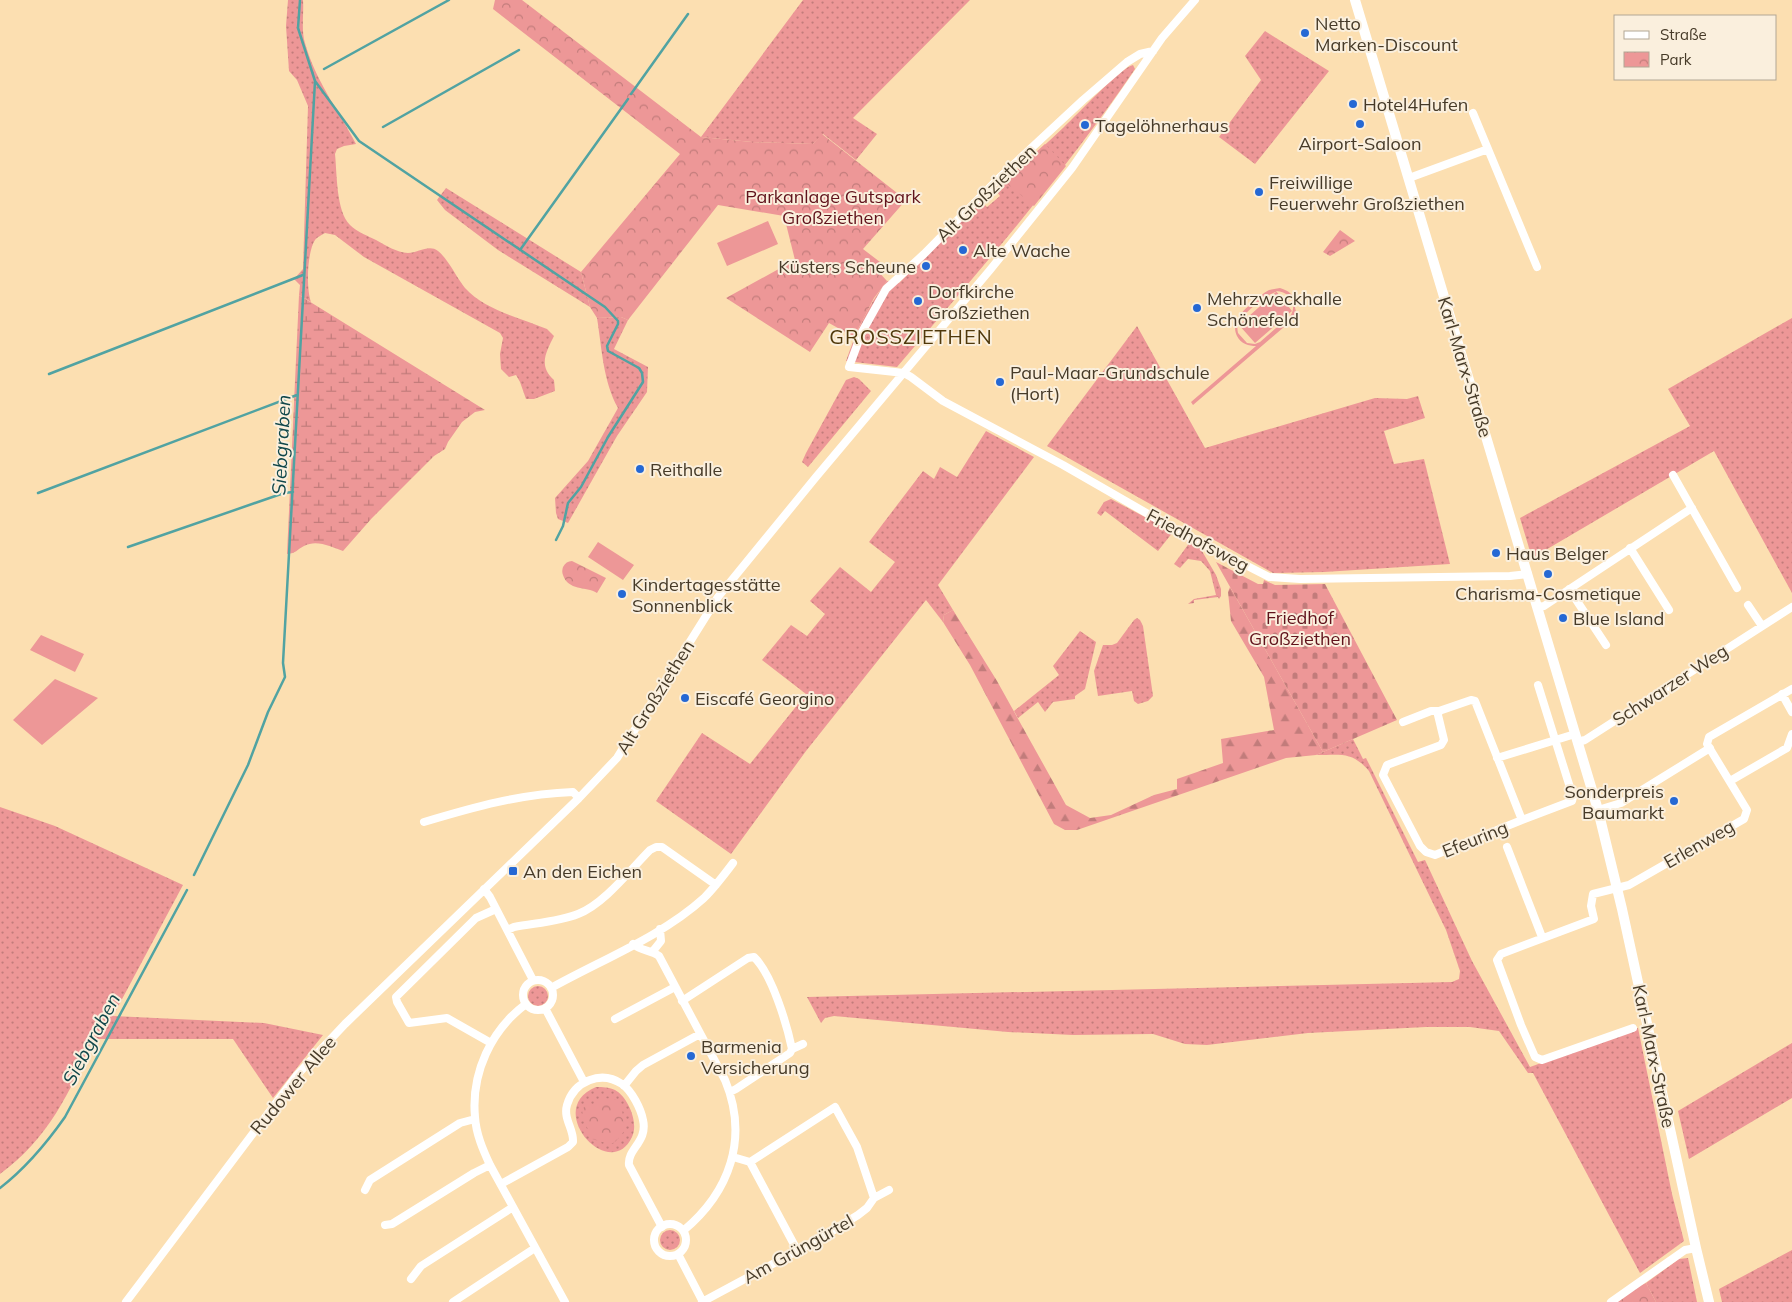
<svg xmlns="http://www.w3.org/2000/svg" width="1792" height="1302" font-family="Mulish,sans-serif">
	<style>
		.grass { fill: url(#grass-dots) }
		.forest { fill: url(#forest-firs) }
		.wetland { fill: url(#wetland-marsh) }
		.cemetery { fill: url(#cemetery-stones) }
		.park { fill: url(#park-crowns) }
		.pitch { fill: #ed9797; fill-rule: evenodd }
		.lines { fill: none; stroke-linecap: round; stroke-linejoin: round }
		.stream { stroke: #51a3a2; stroke-width: 2.5 }
		.minor { stroke: #fff; stroke-width: 8 }
		.major { stroke: #fff; stroke-width: 10 }
		.poi-dot { fill: #2568d4; stroke: #faefdd; stroke-width: 2 }
		.labels { text-anchor: middle; dominant-baseline: central; stroke-width: 4; stroke-linejoin: round; paint-order: stroke }
		.poi-label { font-size: 18px; fill: #463a28; stroke: #faefdd; text-anchor: start }
		.street-label { font-size: 18px; fill: #463a28; stroke: #faefdd }
		.park-label { font-size: 18px; fill: #60121b; stroke: #faefdd }
		.water-label { font-size: 19px; font-style: italic; fill: #10474a; stroke: #faefdd }
		.quarter-label { font-size: 20px; letter-spacing: 1px; fill: #50390b; stroke: #faefdd }
	</style>
	<defs>
		<pattern id="grass-dots" width="8" height="8" patternUnits="userSpaceOnUse" patternTransform="scale(1.25)"><rect width="8" height="8" fill="#ed9797"/><path d="M2 2h.1M6 6h.1" fill="none" stroke="#c27c7b" stroke-width="1.8" stroke-linecap="round"/></pattern>
		<pattern id="forest-firs" width="22" height="20" patternUnits="userSpaceOnUse" patternTransform="scale(1.25)"><rect width="22" height="20" fill="#ed9797"/><path d="M5 1l3.5 6h-7zM16 11l3.5 6h-7z" fill="#c27c7b"/></pattern>
		<pattern id="wetland-marsh" width="20" height="14" patternUnits="userSpaceOnUse" patternTransform="scale(1.25)"><rect width="20" height="14" fill="#ed9797"/><path d="M1 5h8M5 5V1M11 12h8M15 12V8" fill="none" stroke="#c27c7b"/></pattern>
		<pattern id="cemetery-stones" width="16" height="16" patternUnits="userSpaceOnUse" patternTransform="scale(1.25)"><rect width="16" height="16" fill="#ed9797"/><path d="M2 7V4a2 2 0 0 1 4 0v3zM10 15v-3a2 2 0 0 1 4 0v3z" fill="#c27c7b"/></pattern>
		<pattern id="park-crowns" width="20" height="18" patternUnits="userSpaceOnUse" patternTransform="scale(1.25)"><rect width="20" height="18" fill="#ed9797"/><path d="M2 6a3 3 0 1 1 6 0M12 15a3 3 0 1 1 6 0" fill="none" stroke="#c27c7b"/></pattern>
	</defs>
	<rect width="100%" height="100%" fill="#fcdfb1"/>
	<path class="grass" d="M 288,0 L 303,0 C 304,13 301,31 305,43 C 315,80 339,111 356,144 L 344,146 L 337,149 L 335,154 C 337,173 336,211 350,225 C 357,232 368,236 376,240 C 387,246 396,252 408,253 C 418,253 429,244 438,251 C 449,260 456,277 465,288 C 485,310 520,318 547,329 L 554,336 C 546,352 538,366 554,380 L 555,391 L 534,399 L 526,399 L 520,382 L 516,375 L 509,377 L 501,369 L 500,354 L 503,338 L 500,333 L 364,257 L 335,235 L 325,233 C 322,235 317,237 315,240 C 307,252 306,289 311,302 L 299,295 L 300,285 L 294,279 L 303,269 L 308,106 L 297,80 L 289,71 L 286,26 Z
		M 803,0 L 970,0 L 853,118 L 877,134 L 856,160 L 823,134 L 813,144 L 752,142 L 701,137 Z
		M 1265,31 L 1329,71 L 1255,164 L 1219,137 L 1261,80 L 1245,56 Z
		M 1133,65 L 1135,69 C 1063,175 980,270 897,367 L 846,361 C 856,332 868,305 887,281 L 899,283 L 981,201 L 987,207 L 1000,196 L 995,189 C 1018,169 1042,148 1064,127 C 1077,115 1120,68 1133,65 Z
		M 446,188 L 581,272 L 590,307 L 498,250 L 445,210 L 437,200 Z
		M 621,317 L 628,320 L 614,349 L 648,367 L 647,392 L 617,436 L 568,523 L 558,519 L 556,513 L 555,498 L 588,461 L 618,408 C 603,381 602,349 597,318 Z
		M 1792,318 L 1792,593 L 1714,451 L 1532,558 L 1520,518 L 1690,426 L 1668,389 Z
		M 1137,326 L 1205,448 L 1375,398 L 1407,399 L 1418,396 L 1425,418 L 1384,431 L 1394,464 L 1424,459 L 1450,564 L 1324,572 L 1273,573 L 1047,446 Z
		M 854,377 L 859,379 L 871,391 L 808,467 L 802,462 L 806,453 L 846,380 Z
		M 986,431 L 1034,457 L 938,585 L 953,610 L 944,615 L 943,622 L 926,600 L 806,751 L 731,854 L 656,801 L 702,733 L 750,764 L 806,694 L 762,660 L 791,625 L 807,636 L 825,614 L 810,601 L 840,567 L 871,592 L 895,562 L 869,542 L 923,471 L 934,479 L 940,467 L 957,477 Z
		M 1111,499 L 1173,532 L 1158,551 L 1105,511 L 1101,516 L 1097,513 L 1104,502 Z
		M 1190,542 L 1199,546 L 1216,575 L 1221,589 L 1221,596 L 1219,599 L 1218,597 L 1194,600 L 1194,603 L 1188,604 L 1194,599 L 1216,595 L 1210,571 L 1201,561 L 1188,559 L 1180,568 L 1174,564 Z
		M 1137,618 L 1140,620 L 1143,626 L 1153,696 L 1148,701 L 1138,704 L 1134,701 L 1132,691 L 1098,696 L 1094,671 L 1103,645 L 1112,645 L 1117,643 L 1134,620 Z
		M 1080,631 L 1096,642 L 1085,689 L 1075,696 L 1075,699 L 1053,702 L 1045,712 L 1038,702 L 1018,718 L 1014,711 L 1059,675 L 1053,666 Z
		M 1353,739 L 1363,759 L 1366,758 L 1418,862 L 1425,860 L 1472,961 L 1530,1067 L 1638,1028 L 1672,1194 L 1684,1241 L 1640,1273 L 1533,1073 L 1528,1073 L 1499,1031 L 1470,1027 L 1426,1027 L 1308,1033 L 1207,1045 L 1185,1044 L 1153,1034 L 1073,1035 L 1008,1032 L 834,1016 L 825,1018 L 821,1023 L 807,997 L 1452,982 L 1459,979 L 1460,971 L 1446,930 L 1369,771 C 1352,751 1341,755 1316,755 Z
		M 0,807 L 55,826 L 183,885 L 113,1016 L 264,1023 L 323,1035 L 273,1098 L 233,1039 L 92,1039 C 72,1091 46,1141 0,1174 Z
		M528 996a10 10 0 1 1 20 0a10 10 0 1 1-20 0Z
		M 1792,1043 L 1792,1098 L 1689,1159 L 1678,1111 Z
		M 596,1087 C 603,1087 608,1087 615,1090 C 628,1097 639,1123 632,1137 C 610,1184 542,1109 596,1087 Z
		M660 1240a10 10 0 1 1 20 0a10 10 0 1 1-20 0Z
		M 1792,1250 L 1792,1302 L 1722,1302 L 1719,1289 Z
		M 1688,1258 L 1697,1302 L 1656,1302 L 1646,1283 L 1679,1259 Z"/>
	<path class="forest" d="M 1230,587 L 1323,752 L 1316,755 L 1286,758 L 1077,830 L 1065,830 L 1054,824 L 970,665 L 943,622 L 944,615 L 953,610 L 997,681 L 1066,805 L 1090,818 L 1111,815 L 1154,795 L 1177,789 L 1177,779 L 1223,763 L 1221,739 L 1274,730 L 1264,677 L 1231,621 L 1228,592 Z"/>
	<path class="wetland" d="M 299,295 L 485,410 L 475,412 L 462,422 L 448,442 L 445,449 L 434,456 L 372,518 L 343,551 C 331,547 317,539 304,546 C 296,550 297,553 287,554 Z"/>
	<path class="cemetery" d="M 1216,562 L 1258,584 L 1263,584 L 1264,580 L 1275,585 L 1325,584 L 1397,720 L 1323,752 Z"/>
	<path class="park" d="M 495,0 L 522,0 L 701,137 L 752,142 L 813,144 L 822,134 L 906,200 L 863,249 L 880,262 L 875,268 L 887,281 L 874,298 L 854,337 L 829,323 L 810,352 L 726,298 L 795,260 L 784,216 L 718,205 L 628,320 L 621,317 L 597,318 L 590,307 L 581,272 L 680,154 L 493,9 Z
		M 1045,144 L 1066,166 L 1034,206 L 1004,181 Z
		M 1340,230 L 1355,241 L 1330,256 L 1323,252 Z
		M 572,561 L 606,578 L 597,593 C 586,586 568,591 563,575 C 562,572 562,571 563,567 C 565,563 568,561 572,561 Z
		M 602,1098 L 615,1099 L 621,1103 L 625,1130 C 611,1148 614,1145 592,1139 L 583,1118 L 582,1109 L 589,1103 L 593,1106 Z
		M 1646,1283 L 1656,1302 L 1615,1302 L 1635,1288 Z"/>
	<path class="pitch" d="M 768,221 L 778,244 L 727,266 L 717,243 Z
		M 1280,288 C 1300,294 1291,304 1298,315 L 1193,405 L 1191,402 L 1256,346 C 1249,346 1241,344 1237,336 C 1228,318 1253,303 1264,293 L 1269,290 ZM 1276,291 C 1290,292 1297,303 1291,315 L 1260,342 L 1255,344 L 1247,343 L 1238,333 C 1237,328 1237,325 1240,321 C 1244,313 1267,294 1276,292 L 1239,325 L 1255,343 L 1292,311 Z
		M 598,542 L 634,565 L 623,580 L 588,557 Z
		M 41,635 L 84,654 L 75,672 L 30,650 Z
		M 55,679 L 98,698 L 42,745 L 13,720 Z"/>
	<g class="lines">
		<path class="stream" d="M 324,69 L 449,0
			M 315,81 L 359,141 L 605,307 L 618,321 L 618,324 L 607,346 L 608,351 L 639,368 L 642,373 L 643,382 L 608,437 L 581,487 L 568,503 L 563,526 L 556,540
			M 631,94 L 688,14
			M 383,127 L 519,50
			M 520,250 L 628,99
			M 49,374 L 303,275
			M 38,493 L 297,395
			M 128,547 L 284,493 L 293,492
			M 194,875 L 248,765 L 268,712 L 285,677 L 283,663 L 315,81 L 298,28 L 300,0
			M 0,1188 C 26,1168 46,1144 65,1117 L 187,890"/>
		<path class="minor" d="M 1153,51 L 1140,54 L 1127,62 L 1083,100 L 997,180 L 924,254 L 886,289 L 862,332 L 849,367 L 904,373 L 911,377 L 943,401 L 1063,465 L 1169,526 L 1269,577 L 1300,579 L 1510,576 L 1528,574
			M 1473,113 L 1537,267
			M 1409,178 L 1488,149
			M 1673,475 L 1737,588
			M 1630,548 L 1669,610
			M 1569,589 L 1606,645
			M 1748,605 L 1762,626
			M 1538,607 L 1544,606 L 1692,508
			M 1782,694 L 1792,712
			M 1471,700 L 1475,701 L 1522,820 L 1435,855 L 1426,852 L 1420,846 L 1383,775 L 1387,765 L 1441,745 L 1444,740 L 1438,715 L 1439,711 Z
			M 1403,722 L 1431,711 L 1439,711
			M 1577,742 L 1585,740 L 1792,607
			M 1497,758 L 1575,734
			M 1730,781 L 1787,748 L 1792,734
			M 1598,810 L 1621,803 L 1710,748
			M 1522,820 L 1572,801 L 1573,797 L 1538,685
			M 424,822 C 474,807 520,794 573,792 L 579,798
			M 1507,847 L 1542,937
			M 484,889 L 490,897 L 533,980
			M 507,930 L 514,927 C 534,923 558,922 578,914 C 604,904 630,870 650,850 L 656,847 L 662,847 L 716,885
			M 633,944 C 641,951 651,950 659,956 L 725,1080 C 749,1138 730,1192 683,1231
			M 653,951 L 661,941 L 660,929
			M523 995a15 15 0 1 1 30 0a15 15 0 1 1-30 0Z
			M 551,988 C 601,960 661,937 704,898 C 715,887 724,875 733,863
			M 682,1001 L 748,958 L 754,957 C 772,974 787,1025 792,1049 L 790,1053 L 736,1089 L 730,1092
			M 526,1004 C 491,1030 471,1073 475,1117 C 476,1134 483,1150 490,1165 L 565,1302
			M 545,1008 L 584,1082
			M 615,1019 L 675,987
			M 1633,1028 L 1542,1060 L 1535,1057 L 1521,1025 L 1497,960 L 1501,954 L 1594,919 L 1591,906 L 1593,894 L 1629,885 L 1744,819 L 1747,810 L 1707,744 L 1709,737 L 1792,689
			M 491,1043 L 447,1018 L 409,1023 L 397,1002 L 396,997 L 476,918 L 496,909
			M 792,1049 L 803,1044
			M 624,1086 L 636,1071 L 643,1065 L 700,1034
			M 733,1157 L 750,1162 L 835,1107 L 857,1147 L 874,1198
			M 750,1162 L 797,1250
			M 501,1184 L 568,1147 L 573,1142 C 574,1129 563,1119 567,1105 C 574,1081 601,1070 622,1084 C 632,1091 641,1109 643,1120 C 648,1142 627,1149 629,1165 L 662,1227
			M 365,1190 L 370,1180 L 460,1123 L 475,1119
			M654 1240a16 16 0 1 1 32 0a16 16 0 1 1-32 0Z
			M 385,1225 L 392,1224 L 474,1173 L 490,1165
			M 678,1254 L 703,1302
			M 411,1279 L 421,1266 L 513,1207
			M 126,1302 L 297,1075 L 345,1024 L 579,798 L 617,758 L 718,597 L 816,477 L 990,270 L 1072,168 L 1162,38 L 1195,0
			M 453,1302 L 535,1248
			M 702,1302 L 821,1238 L 858,1215 L 867,1208 L 874,1198 L 889,1190
			M 1611,1302 L 1685,1250 L 1696,1248"/>
		<path class="major" d="M 1355,0 L 1598,810 L 1622,909 L 1696,1248 L 1709,1302"/>
	</g>
	<g class="poi-dot">
		<circle cx="1305" cy="33" r="5"/>
		<circle cx="1353" cy="104" r="5"/>
		<circle cx="1360" cy="124" r="5"/>
		<circle cx="1085" cy="125" r="5"/>
		<circle cx="1259" cy="192" r="5"/>
		<circle cx="963" cy="250" r="5"/>
		<circle cx="926" cy="266" r="5"/>
		<circle cx="918" cy="301" r="5"/>
		<circle cx="1197" cy="308" r="5"/>
		<circle cx="1000" cy="382" r="5"/>
		<circle cx="640" cy="469" r="5"/>
		<circle cx="1496" cy="553" r="5"/>
		<circle cx="1548" cy="574" r="5"/>
		<circle cx="622" cy="594" r="5"/>
		<circle cx="1563" cy="618" r="5"/>
		<circle cx="685" cy="698" r="5"/>
		<circle cx="1674" cy="801" r="5"/>
		<rect x="508" y="866" width="10" height="10" rx="2.5"/>
		<circle cx="691" cy="1056" r="5"/>
	</g>
	<g class="labels">
		<g class="poi-label">
			<text x="1315" y="23">Netto<tspan x="1315" dy="21">Marken-Discount</tspan></text>
			<text x="1363" y="104">Hotel4Hufen</text>
			<text x="1095" y="125">Tagelöhnerhaus</text>
			<text x="1360" y="143" text-anchor="middle">Airport-Saloon</text>
			<text x="1269" y="182">Freiwillige<tspan x="1269" dy="21">Feuerwehr Großziethen</tspan></text>
			<text x="973" y="250">Alte Wache</text>
			<text x="916" y="266" text-anchor="end">Küsters Scheune</text>
			<text x="928" y="291">Dorfkirche<tspan x="928" dy="21">Großziethen</tspan></text>
			<text x="1207" y="298">Mehrzweckhalle<tspan x="1207" dy="21">Schönefeld</tspan></text>
			<text x="1010" y="372">Paul-Maar-Grundschule<tspan x="1010" dy="21">(Hort)</tspan></text>
			<text x="650" y="469">Reithalle</text>
			<text x="1506" y="553">Haus Belger</text>
			<text x="632" y="584">Kindertagesstätte<tspan x="632" dy="21">Sonnenblick</tspan></text>
			<text x="1548" y="593" text-anchor="middle">Charisma-Cosmetique</text>
			<text x="1573" y="618">Blue Island</text>
			<text x="695" y="698">Eiscafé Georgino</text>
			<text x="1664" y="791" text-anchor="end">Sonderpreis<tspan x="1664" dy="21">Baumarkt</tspan></text>
			<text x="523" y="871">An den Eichen</text>
			<text x="701" y="1046">Barmenia<tspan x="701" dy="21">Versicherung</tspan></text>
		</g>
		<g class="street-label">
			<text transform="translate(986 193) rotate(-44)">Alt Großziethen</text>
			<text transform="translate(1465 367) rotate(73)">Karl-Marx-Straße</text>
			<text transform="translate(1198 540) rotate(28)">Friedhofsweg</text>
			<text transform="translate(1670 685) rotate(-33)">Schwarzer Weg</text>
			<text transform="translate(655 697) rotate(-58)">Alt Großziethen</text>
			<text transform="translate(1475 839) rotate(-22)">Efeuring</text>
			<text transform="translate(1699 844) rotate(-30)">Erlenweg</text>
			<text transform="translate(1654 1056) rotate(78)">Karl-Marx-Straße</text>
			<text transform="translate(293 1085) rotate(-50)">Rudower Allee</text>
			<text transform="translate(798 1249) rotate(-29)">Am Grüngürtel</text>
		</g>
		<g class="park-label">
			<text x="833" y="196">Parkanlage Gutspark<tspan x="833" dy="21">Großziethen</tspan></text>
			<text x="1300" y="617">Friedhof<tspan x="1300" dy="21">Großziethen</tspan></text>
		</g>
		<g class="water-label">
			<text transform="translate(281 445) rotate(-87)">Siebgraben</text>
			<text transform="translate(91 1039) rotate(-62)">Siebgraben</text>
		</g>
		<g class="quarter-label">
			<text x="911" y="336">GROSSZIETHEN</text>
		</g>
	</g>
	<rect x="1614" y="15" width="162" height="65" fill="#faefdd" stroke="#b2a795"/>
	<rect x="1624" y="31" width="25" height="8" fill="#ffffff" stroke="#b2a795"/>
	<text x="1660" y="40" font-size="15" fill="#463a28">Straße</text>
	<rect x="1624" y="52" width="25" height="15" fill="url(#park-crowns)" stroke="#b2a795"/>
	<text x="1660" y="65" font-size="15" fill="#463a28">Park</text>
</svg>
